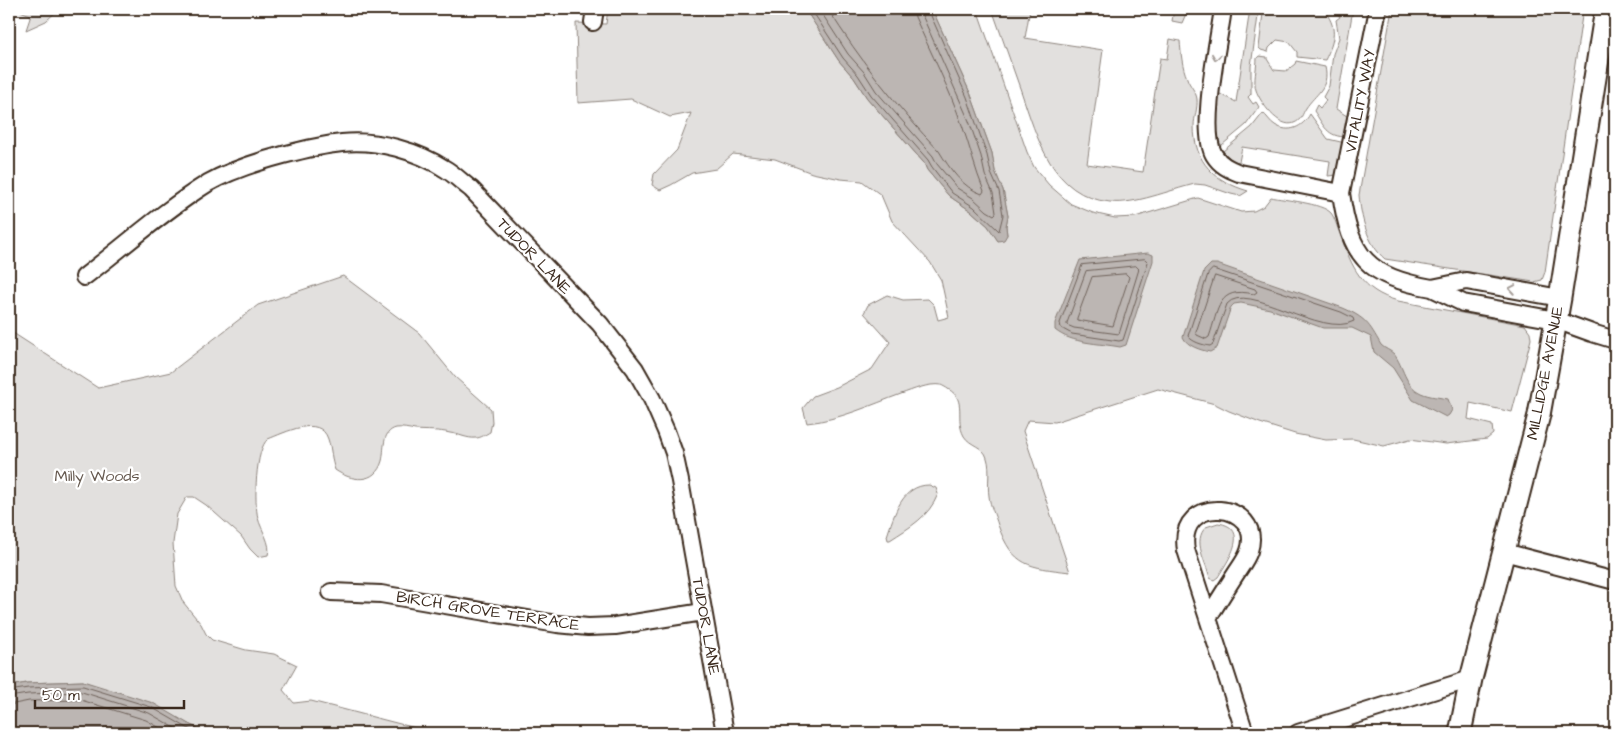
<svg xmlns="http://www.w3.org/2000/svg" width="1624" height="742" font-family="'Architects Daughter',sans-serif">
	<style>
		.green { fill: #e2e0de; stroke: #8e857e }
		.water { fill: #bcb6b3; stroke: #887e77 }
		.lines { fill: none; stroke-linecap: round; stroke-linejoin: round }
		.shore { stroke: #6f625a; stroke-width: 1 }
		.minor-casing { stroke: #3b2a1e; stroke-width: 20 }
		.tertiary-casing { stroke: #3b2a1e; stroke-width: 25 }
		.minor { stroke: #fff; stroke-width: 16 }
		.tertiary { stroke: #fff; stroke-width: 21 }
		.oneway { stroke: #a79f9a }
		.labels { text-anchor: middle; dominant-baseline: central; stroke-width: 4.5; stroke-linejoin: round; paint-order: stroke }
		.street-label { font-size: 16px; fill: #3b2a1e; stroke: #fff }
		.park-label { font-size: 16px; fill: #65584e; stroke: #fff }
	</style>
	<rect width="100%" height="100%" fill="#fff"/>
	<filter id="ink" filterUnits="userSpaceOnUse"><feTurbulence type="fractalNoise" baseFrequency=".02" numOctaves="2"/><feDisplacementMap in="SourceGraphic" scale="10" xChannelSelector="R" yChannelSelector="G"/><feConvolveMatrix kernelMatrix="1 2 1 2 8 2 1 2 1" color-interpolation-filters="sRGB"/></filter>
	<g filter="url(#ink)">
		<path class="green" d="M 14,9 L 59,9 L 46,21 L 26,30 L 31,15 Z
			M 608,9 L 805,9 L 839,61 L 854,78 L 867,98 L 924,163 L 927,170 L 949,196 L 971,211 L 988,226 L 998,241 L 1007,235 L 1006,226 L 1008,216 L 1003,190 L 995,171 L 992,153 L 971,95 L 932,9 L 977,9 L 1027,152 L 1034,167 L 1049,185 L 1071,204 L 1093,213 L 1115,218 L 1135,217 L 1198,198 L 1241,212 L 1254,211 L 1264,206 L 1271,197 C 1284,200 1322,203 1331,213 C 1335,218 1337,227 1340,234 C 1352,267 1361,291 1398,301 L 1525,325 L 1530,332 L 1531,339 L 1512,412 L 1470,403 L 1468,419 L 1492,425 L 1493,434 L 1487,439 L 1446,444 L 1410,439 L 1384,446 L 1353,439 L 1326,440 L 1295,434 L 1260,423 L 1229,411 L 1215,404 L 1158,389 L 1055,422 L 1028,420 L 1023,431 L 1070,572 C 1029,567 1013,567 998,525 C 995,515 990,506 989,496 C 987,484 991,470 987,458 C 984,446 970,446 964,436 C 954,418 968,400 948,389 C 947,388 943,386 941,385 C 928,383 913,390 901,394 C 871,405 839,420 807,423 L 803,408 L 813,396 L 837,387 L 872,369 L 890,342 L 864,313 L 868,305 L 887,295 L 903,300 L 928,299 L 934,305 L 938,320 L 949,317 L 941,280 L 930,262 L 892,221 L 881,195 L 862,181 L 841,179 L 812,173 L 775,159 L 733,154 L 716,169 L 692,173 L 671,185 L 660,190 L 652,185 L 654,174 L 677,150 L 691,113 L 670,117 L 631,99 L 578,103 L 576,23 L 606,24 Z
			M 992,9 L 1030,9 L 1025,38 L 1103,50 L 1087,164 L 1143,172 L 1160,58 L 1167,59 L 1170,39 L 1180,41 C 1181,53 1182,67 1187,78 C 1189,85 1196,91 1197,99 C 1198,108 1194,117 1194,126 C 1194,163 1215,181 1248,191 L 1240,196 L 1231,194 L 1205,185 L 1195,184 C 1169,190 1135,205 1110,202 C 1052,196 1037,138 1021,91 C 1011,64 1002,36 992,9 Z
			M 1174,9 L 1188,9 L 1182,23 L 1172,21 Z
			M 1250,9 L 1259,9 L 1251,66 L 1251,94 L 1248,97 L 1253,104 L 1256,102 L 1259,107 L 1246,125 L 1222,145 L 1220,144 L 1217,129 L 1218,93 L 1236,102 Z
			M 1269,9 L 1323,9 C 1338,27 1335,40 1325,60 L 1297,57 L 1297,52 L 1289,42 L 1277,40 L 1269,48 L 1268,52 L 1261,50 L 1259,48 L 1263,13 L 1268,13 Z
			M 1330,9 L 1353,9 L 1336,109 L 1350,118 L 1347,137 C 1327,137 1324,126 1314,111 L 1317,105 L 1320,108 L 1326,100 L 1323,97 L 1329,86 L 1333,54 L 1339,38 L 1336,20 L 1340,17 L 1335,9 L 1331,11 Z
			M 1392,9 L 1583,9 L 1545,272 L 1542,280 L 1534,282 L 1385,259 C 1367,244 1361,217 1359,195 Z
			M 1259,56 L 1267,57 L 1267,59 L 1274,70 L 1286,71 L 1295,64 L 1296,61 L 1325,67 C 1330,88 1315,94 1306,108 C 1302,114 1302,120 1294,123 C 1279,129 1260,102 1256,90 C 1253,81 1257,68 1257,58 Z
			M 1263,113 C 1267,116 1270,122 1275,125 C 1289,134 1303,127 1310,114 L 1328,139 L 1345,143 L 1337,175 L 1328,176 L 1330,161 L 1242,147 L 1239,162 C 1232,161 1228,157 1223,151 L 1252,127 Z
			M 343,276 L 419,333 L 455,377 L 491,409 L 492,422 L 490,432 C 486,434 481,438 476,438 C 467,439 459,434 450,433 C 439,430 427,431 415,430 C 410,429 401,427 396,428 C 381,432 385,450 382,461 C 375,485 351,481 335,470 C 331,460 332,449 328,439 C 320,414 284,433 268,439 C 255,449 254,503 258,518 C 261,530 272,544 268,555 L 258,557 L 250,549 L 241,536 L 206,505 L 194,497 L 187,497 L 177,514 L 173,543 L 176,586 L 183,602 L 201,624 L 206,634 L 212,640 L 246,650 L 274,654 L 297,665 L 283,690 L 294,703 L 311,701 L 435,733 L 204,733 L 198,728 L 83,681 L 27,683 L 9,686 L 9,327 L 10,331 L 98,388 L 171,372 L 258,305 Z
			M 929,485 L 936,488 L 938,494 C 929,517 910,527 890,540 L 888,540 L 887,536 C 894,515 902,485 929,485 Z
			M 1218,523 C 1252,528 1227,562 1218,577 L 1214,580 L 1210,578 C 1206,562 1192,541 1206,527 Z"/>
		<path class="water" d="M 805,9 L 932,9 L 971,95 L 992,153 L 995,171 L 1003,190 L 1008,216 L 1006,226 L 1007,235 L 1004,240 L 998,241 L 988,226 L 971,211 L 949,196 L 927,170 L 924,163 L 867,98 L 854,78 L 839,61 Z
			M 1148,253 L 1153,255 L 1153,261 L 1126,345 L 1120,347 C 1099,343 1072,344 1055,330 L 1055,323 L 1080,260 Z
			M 1211,264 L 1217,264 L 1343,308 C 1366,318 1369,324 1381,345 C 1385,349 1390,350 1394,354 C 1404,367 1404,385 1421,393 C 1430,397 1439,397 1448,399 L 1452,410 L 1449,415 L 1446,417 L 1413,400 L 1393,368 L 1374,352 L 1371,337 L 1352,328 L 1323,328 L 1270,309 L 1241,303 L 1234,304 L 1231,307 L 1217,348 L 1210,352 C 1200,350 1187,346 1183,337 L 1204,271 Z
			M 83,681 L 153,703 L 204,733 L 9,733 L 9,686 L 27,683 Z"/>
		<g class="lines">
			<path class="shore" d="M 811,9 L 843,58 L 858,75 L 871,95 L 928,160 L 932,167 L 952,193 L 974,207 L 999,231 L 1003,215 L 999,191 L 991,173 L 987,155 L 967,97 L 928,9
				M 819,9 L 848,54 L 864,72 L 876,91 L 933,156 L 937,164 L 957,188 L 973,198 L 987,211 L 994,215 L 996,213 L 993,193 L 985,175 L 981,156 L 969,121 L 922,15 L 922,9
				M 828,9 C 860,60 897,107 939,151 C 950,169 962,187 982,194 L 984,191 C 975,170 970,147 962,125 C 949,88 931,53 915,17 L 914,9
				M 1145,259 L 1148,262 L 1123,340 L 1119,341 L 1072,334 L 1061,328 L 1060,323 L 1082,265 Z
				M 1136,266 L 1139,269 L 1119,334 L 1074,328 L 1067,325 L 1067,323 L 1086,271 Z
				M 1213,269 L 1341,312 L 1353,318 L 1354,321 C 1322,339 1247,280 1227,304 L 1213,344 L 1210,346 C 1203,345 1192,342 1188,336 L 1208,274 Z
				M 1126,274 L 1129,277 L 1113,326 L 1077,320 L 1077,318 L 1092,277 Z
				M 1215,276 L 1255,289 L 1257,292 L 1254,294 C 1217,286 1219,309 1209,337 L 1206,339 L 1197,335 L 1196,333 Z
				M 9,691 L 28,688 L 83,686 L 151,707 L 196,733
				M 9,697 L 28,694 L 82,692 L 149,713 L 184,733
				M 9,705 L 29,701 L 81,700 L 146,720 L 169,733"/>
			<g class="minor-casing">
				<path id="minor" d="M 1223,9 C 1219,40 1199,129 1214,155 C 1220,165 1229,169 1239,173 L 1341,193
					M 1378,9 L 1341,193 C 1350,257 1368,277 1432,288
					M 593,22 L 595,9
					M 84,277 C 123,247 166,209 208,183 C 231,170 257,162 283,155 C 302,150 322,145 342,143 C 377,139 418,151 447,170 C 456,176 463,183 471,189 L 600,324 L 635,369 L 652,399 L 666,431 L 674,453 L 680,481 L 725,733
					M 1560,298 L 1466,281 L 1432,288 L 1463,303 L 1556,320 L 1592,333 L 1615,340
					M 1504,552 L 1615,581
					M 331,592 L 381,594 L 557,624 L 588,627 L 615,626 L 703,612
					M 1208,618 C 1217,603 1226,589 1235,575 C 1240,567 1246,560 1249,551 C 1265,501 1176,492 1186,550 L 1245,733
					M 1298,733 L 1471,679"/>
			</g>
			<g class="tertiary-casing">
				<path id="tertiary" d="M 1460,733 L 1471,679 L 1539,415 L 1560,298 L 1606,9"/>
			</g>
			<use href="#minor" class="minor"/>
			<use href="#tertiary" class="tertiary"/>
		</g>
		<defs><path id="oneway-chevron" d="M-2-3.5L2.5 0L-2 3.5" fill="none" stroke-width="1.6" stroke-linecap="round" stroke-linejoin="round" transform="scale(1.25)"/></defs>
		<g class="oneway">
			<use href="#oneway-chevron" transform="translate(1216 57) rotate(98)"/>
			<use href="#oneway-chevron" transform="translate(1512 289) rotate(-170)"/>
		</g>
	</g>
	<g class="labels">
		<g class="street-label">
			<text transform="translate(1360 101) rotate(-79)">VITALITY WAY</text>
			<text transform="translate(534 256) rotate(46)">TUDOR LANE</text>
			<text transform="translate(1545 373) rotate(-79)">MILLIDGE AVENUE</text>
			<text transform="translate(488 611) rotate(9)">BIRCH GROVE TERRACE</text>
			<text transform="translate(706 626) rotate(80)">TUDOR LANE</text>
		</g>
		<g class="park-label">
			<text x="97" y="476">Milly Woods</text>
		</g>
	</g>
	<rect width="1624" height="742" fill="none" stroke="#fff" stroke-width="30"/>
	<rect x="15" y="15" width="1594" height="712" fill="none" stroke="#3b2a1e" stroke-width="2" filter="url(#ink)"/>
	<path d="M35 700v8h149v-8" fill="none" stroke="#3b2a1e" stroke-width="2.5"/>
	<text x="42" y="700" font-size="15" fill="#3b2a1e" stroke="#ffffff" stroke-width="4" paint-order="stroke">50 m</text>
</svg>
